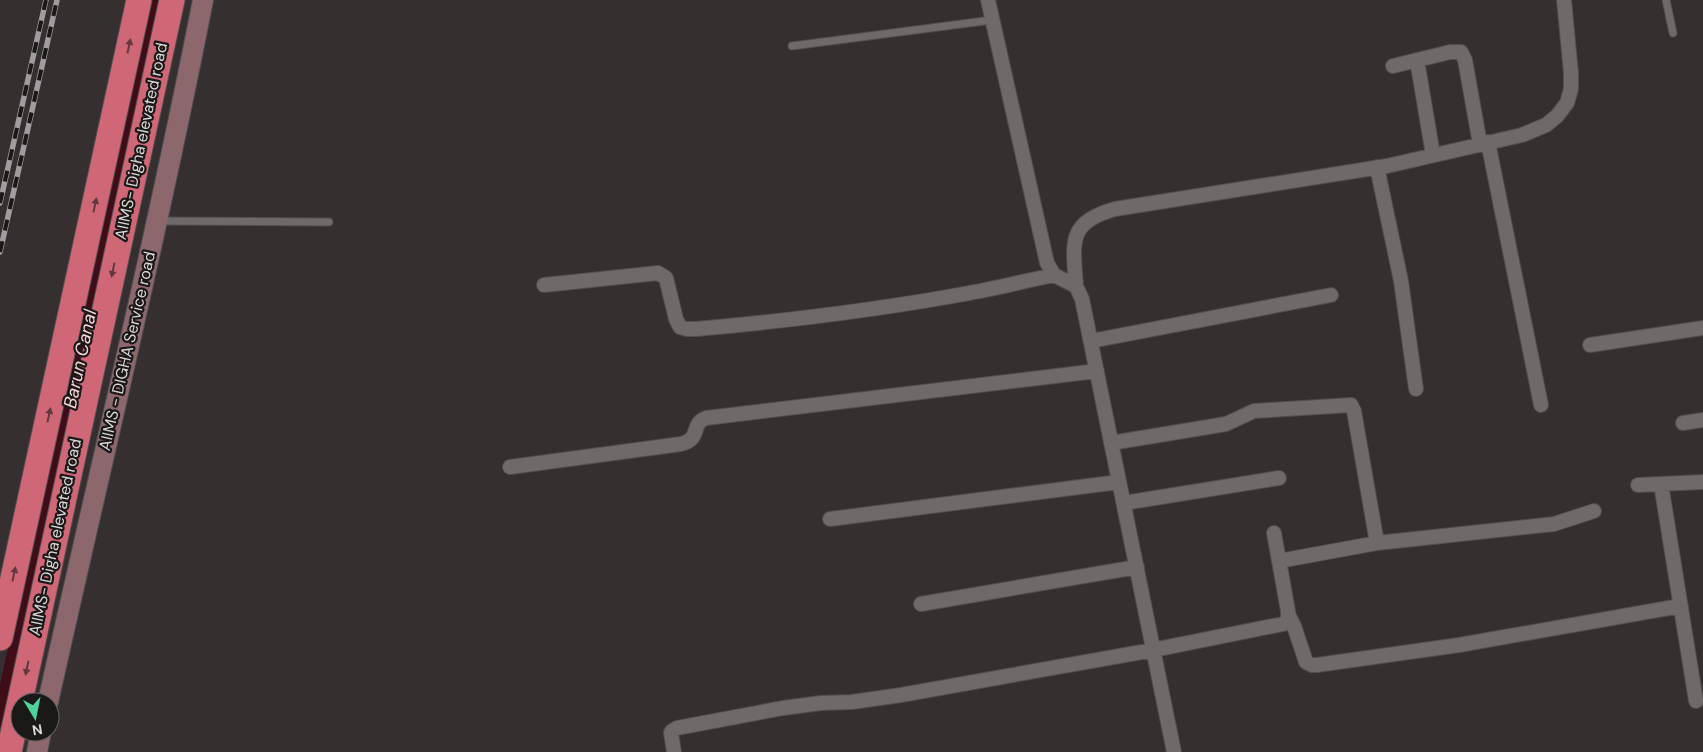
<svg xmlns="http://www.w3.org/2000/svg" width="1703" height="752" font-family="'DM Sans',sans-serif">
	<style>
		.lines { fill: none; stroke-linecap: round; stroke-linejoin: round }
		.canal { stroke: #3f0d18; stroke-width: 15 }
		.lane-casing { stroke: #524d4e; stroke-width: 9 }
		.street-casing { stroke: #524d4e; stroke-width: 16 }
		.secondary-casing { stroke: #524d4e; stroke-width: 22 }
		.highway-casing { stroke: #524d4e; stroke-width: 27 }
		.lane { stroke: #6f6969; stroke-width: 7 }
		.street { stroke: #6f6969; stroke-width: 14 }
		.secondary { stroke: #8c686d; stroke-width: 20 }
		.highway { stroke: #d06777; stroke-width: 25 }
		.rail-casing { stroke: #a19c9d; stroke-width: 5.5 }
		.rail { stroke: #1b1818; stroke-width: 4; stroke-dasharray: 11; stroke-linecap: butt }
		.oneway { fill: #63383e }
		.labels { text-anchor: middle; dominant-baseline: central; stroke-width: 4.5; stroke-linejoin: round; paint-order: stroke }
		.street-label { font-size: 16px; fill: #dcd8d9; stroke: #1b1818 }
		.water-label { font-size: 18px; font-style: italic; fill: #fbd5d9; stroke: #1b1818 }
	</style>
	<rect width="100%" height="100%" fill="#352f30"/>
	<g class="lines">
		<path class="canal" d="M 0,719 L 159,0"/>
		<g class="lane-casing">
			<path id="lane" d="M 1666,0 L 1673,33
				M 792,46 L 992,20
				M 159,221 L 329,222"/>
		</g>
		<g class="street-casing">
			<path id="street" d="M 988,0 L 1047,263 L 1054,275 L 1076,286 L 1082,299 L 1174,752
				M 1417,60 L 1433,155
				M 1393,66 L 1450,52 L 1461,52 L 1465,60 L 1480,144
				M 1488,142 L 1541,405
				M 1377,167 L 1401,281 L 1416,389
				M 544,285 L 658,273 L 666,278 L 676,319 L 680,327 L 687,329 L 696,329 C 786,321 876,310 964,294 C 994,289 1024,281 1054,275
				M 1076,286 C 1073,243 1067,222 1115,209 L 1387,166 L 1522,135 L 1546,125 L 1557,116 L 1567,103 L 1571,89 L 1571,73 L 1564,0
				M 1091,341 L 1331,295
				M 1590,345 L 1703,328
				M 1683,423 L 1703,420
				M 1111,443 L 1226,424 L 1254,411 L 1351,405 L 1354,411 L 1377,543
				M 510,467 L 681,444 C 702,439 690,424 706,418 L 1097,371
				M 1661,484 L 1696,701
				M 1638,485 L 1703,482
				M 1124,503 L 1279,478
				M 830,519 L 1119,482
				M 1279,561 L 1377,543 L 1554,524 L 1594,511
				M 921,604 L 1137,567
				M 1289,616 L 1294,626 L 1306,662 L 1312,665 L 1317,665 L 1459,645 L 1680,606
				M 674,752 L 671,733 L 672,731 L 677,728 L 783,708 L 821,703 L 852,702 L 901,695 L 1153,650 L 1283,624 L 1288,620 L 1288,611 L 1274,533"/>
		</g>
		<g class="secondary-casing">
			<path id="secondary" d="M 48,702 C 100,468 157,235 203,0
				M 37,752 L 41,732"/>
		</g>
		<g class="highway-casing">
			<path id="highway" d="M 0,638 L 139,0
				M 9,752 L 172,0"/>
		</g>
		<use href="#lane" class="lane"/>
		<use href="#street" class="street"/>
		<use href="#secondary" class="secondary"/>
		<use href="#highway" class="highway"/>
		<g class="rail-casing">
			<path id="rail" d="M 0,203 L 46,0
				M 0,252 L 57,0"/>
		</g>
		<use href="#rail" class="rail"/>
	</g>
	<defs><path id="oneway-solid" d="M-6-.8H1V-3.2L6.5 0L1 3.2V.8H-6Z" transform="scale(1.25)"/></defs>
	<g class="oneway">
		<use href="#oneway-solid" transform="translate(129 46) rotate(-78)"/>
		<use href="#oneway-solid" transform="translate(95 205) rotate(-78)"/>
		<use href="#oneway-solid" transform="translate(113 270) rotate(102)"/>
		<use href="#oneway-solid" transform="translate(49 415) rotate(-78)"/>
		<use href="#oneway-solid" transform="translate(14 574) rotate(-78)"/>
		<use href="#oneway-solid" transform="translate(27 668) rotate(102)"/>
	</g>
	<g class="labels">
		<g class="street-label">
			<text transform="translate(141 141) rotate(-78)">AIIMS- Digha elevated road</text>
			<text transform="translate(127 351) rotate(-77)">AIIMS - DIGHA Service road</text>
			<text transform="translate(55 537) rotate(-78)">AIIMS- Digha elevated road</text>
		</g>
		<g class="water-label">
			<text transform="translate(80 359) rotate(-78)">Barun Canal</text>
		</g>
	</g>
	<g transform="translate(35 717) rotate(170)"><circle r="24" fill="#1b1818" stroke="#686565"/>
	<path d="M0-4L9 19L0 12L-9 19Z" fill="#4cd49b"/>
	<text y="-8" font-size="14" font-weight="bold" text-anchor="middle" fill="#dcd8d9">N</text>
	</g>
</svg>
